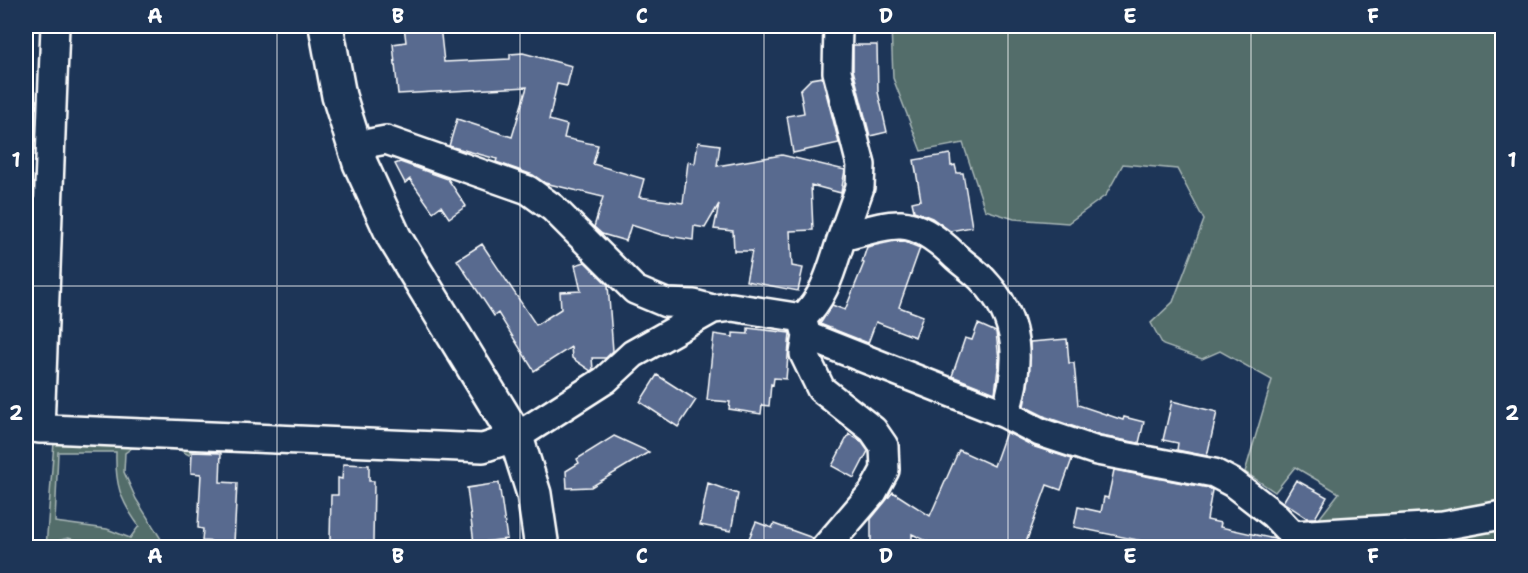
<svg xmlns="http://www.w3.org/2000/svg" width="1528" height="573" font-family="'Shantell Sans',sans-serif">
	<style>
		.green { fill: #526d6b; stroke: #a8b6b5; stroke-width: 1.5; fill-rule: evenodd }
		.building { fill: #586b8f; stroke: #fff; stroke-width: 1.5 }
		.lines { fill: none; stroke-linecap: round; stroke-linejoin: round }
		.street-casing { stroke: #fff; stroke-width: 32 }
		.secondary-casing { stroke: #fff; stroke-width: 38 }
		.street { stroke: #1d3557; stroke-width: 27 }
		.secondary { stroke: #1d3557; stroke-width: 33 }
		.grid { fill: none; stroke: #fff; stroke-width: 1.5; stroke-opacity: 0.55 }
		.neatline { fill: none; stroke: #fff; stroke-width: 2 }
		.grid-label { font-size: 20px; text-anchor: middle; font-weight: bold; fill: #fff }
	</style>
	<rect width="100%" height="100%" fill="#1d3557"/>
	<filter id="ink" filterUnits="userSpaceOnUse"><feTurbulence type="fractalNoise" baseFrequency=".0167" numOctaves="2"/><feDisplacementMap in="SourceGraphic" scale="12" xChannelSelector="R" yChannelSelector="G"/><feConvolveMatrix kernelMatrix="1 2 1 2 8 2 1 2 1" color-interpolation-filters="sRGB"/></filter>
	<g filter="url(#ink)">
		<path class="green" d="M 891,26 L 1502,26 L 1502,547 L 1297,547 L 1339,493 L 1295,467 L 1275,492 L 1245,472 L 1272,380 L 1220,351 L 1202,359 L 1163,345 L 1151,323 L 1173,302 L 1204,220 L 1177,169 L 1123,164 L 1106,195 L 1068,223 L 1014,219 L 985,210 L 963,143 L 921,151 L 893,78 Z
			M 54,442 L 182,447 L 191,451 L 189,455 L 180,450 L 132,448 L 125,453 L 124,472 L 136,499 L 166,547 L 106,547 L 68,538 L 58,541 L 55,547 L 46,548 ZM 58,452 L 116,452 C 115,484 120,500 139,526 L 130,538 L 107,529 L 55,522 Z"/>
		<path class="building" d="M 404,26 L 440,26 L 444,62 L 510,59 L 510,54 L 523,53 L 572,66 L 567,86 L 557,84 L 549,120 L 567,125 L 564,138 L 598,145 L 593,164 L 644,179 L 639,197 L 683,203 L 688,162 L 695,163 L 698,142 L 720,145 L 717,166 L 782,155 L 845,170 L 841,193 L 811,185 L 813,230 L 790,231 L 792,266 L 803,268 L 798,291 L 746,281 L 752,251 L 734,251 L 733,231 L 714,229 L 719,204 L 705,228 L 694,226 L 693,240 L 662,235 L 631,225 L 626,241 L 602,234 L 594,227 L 603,197 L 545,183 L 533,175 L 496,162 L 497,159 L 449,146 L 457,119 L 512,137 L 527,87 L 398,94 L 393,44 L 406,42 Z
			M 853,45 L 877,45 L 878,92 L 887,132 L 870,136 L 853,70 Z
			M 822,77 L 839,143 L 793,153 L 787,116 L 804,113 L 800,90 L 811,79 Z
			M 950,154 L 951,166 L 955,165 L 957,173 L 963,173 L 972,227 L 950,231 L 932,218 L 914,211 L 912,202 L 921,200 L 914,160 Z
			M 400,162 L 448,179 L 466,206 L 449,218 L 441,206 L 433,212 L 410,179 L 405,183 L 395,164 Z
			M 895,241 L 905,242 L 920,248 L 899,307 L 923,316 L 915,337 L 876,322 L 868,343 L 820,324 L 832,305 L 845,310 L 864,263 L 862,262 L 867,247 Z
			M 482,244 L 536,325 L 561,309 L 560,292 L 581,291 L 575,265 L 585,262 L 608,285 L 613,351 L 606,358 L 592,358 L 593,369 L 591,371 L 572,358 L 571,347 L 534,371 L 498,313 L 494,316 L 457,260 Z
			M 978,324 L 996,332 L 999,360 L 995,393 L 952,376 L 965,338 L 972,340 Z
			M 748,328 L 790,333 L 786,379 L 774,378 L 773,385 L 771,384 L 769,406 L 762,405 L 761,414 L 729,409 L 730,402 L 707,400 L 714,334 L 733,337 L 733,333 L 748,334 Z
			M 1067,339 L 1069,363 L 1074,363 L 1078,405 L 1123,420 L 1124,417 L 1144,422 L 1139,443 L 1101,436 L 1046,417 L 1024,406 L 1029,379 L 1030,342 Z
			M 657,375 L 696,400 L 678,427 L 640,402 Z
			M 1172,401 L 1217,412 L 1207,456 L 1177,450 L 1178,443 L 1163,440 Z
			M 1006,432 L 1035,447 L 1072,459 L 1061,490 L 1047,485 L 1024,548 L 941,548 L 912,534 L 912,548 L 871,548 L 871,519 L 893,492 L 930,516 L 959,450 L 994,466 Z
			M 849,434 L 861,441 L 868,451 L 854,478 L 832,466 Z
			M 614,436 L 649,452 L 591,487 L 567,488 L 566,471 L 579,463 L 577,459 Z
			M 192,452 L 221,453 L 220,482 L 237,483 L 234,543 L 202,541 L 203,529 L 198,528 L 201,474 L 191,473 Z
			M 343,464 L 369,465 L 369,481 L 374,481 L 373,542 L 330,540 L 331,495 L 338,495 L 338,478 L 342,479 Z
			M 1114,470 L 1209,488 L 1212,490 L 1207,520 L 1221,523 L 1220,527 L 1275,539 L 1276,548 L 1161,548 L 1162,545 L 1074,527 L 1078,507 L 1101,512 L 1104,497 L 1108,498 Z
			M 1296,480 L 1327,497 L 1315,518 L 1307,518 L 1283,502 Z
			M 499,483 L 507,539 L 474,543 L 467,488 Z
			M 708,483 L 738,494 L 731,531 L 700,525 Z
			M 756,522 L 772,528 L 774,524 L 813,538 L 810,548 L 745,548 Z"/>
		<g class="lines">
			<g class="street-casing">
				<path id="street" d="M 838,26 L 837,72 L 861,165 L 860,187 L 842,237 C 860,233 883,224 901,225 C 922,226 942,243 956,257 C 965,265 976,272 984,281 C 1021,320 1021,365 1005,414
					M 354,146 L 386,140 L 528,190 L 553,208 L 635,290 L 666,303 L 694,304 L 713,309
					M 802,318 C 826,297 832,266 842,237
					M 807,336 L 1005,414 L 1040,432 L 1097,451 L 1214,473 L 1233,483 L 1273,514 L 1293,535 L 1442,526 L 1502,515
					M 26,428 L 483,448 L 516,437 L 605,380 L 633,354 L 713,309 L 732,307 L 802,318 L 807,336 L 804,354 L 821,389 L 873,430 L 884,446 L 885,470 L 873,492 L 825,548
					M 40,429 L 55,26"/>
			</g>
			<g class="secondary-casing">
				<path id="secondary" d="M 326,26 L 339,96 L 360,163 L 394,237 L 516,437 L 534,494 L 542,548"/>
			</g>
			<use href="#street" class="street"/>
			<use href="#secondary" class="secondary"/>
		</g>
	</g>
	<path class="grid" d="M 277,26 L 277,548M 520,26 L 520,548M 764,26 L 764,548M 1008,26 L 1008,548M 1251,26 L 1251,548M 26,286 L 1502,286"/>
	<rect width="1528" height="573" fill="none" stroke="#1d3557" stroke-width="66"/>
	<rect x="33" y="33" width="1462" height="507" class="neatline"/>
	<g class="grid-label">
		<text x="155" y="23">A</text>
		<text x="398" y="23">B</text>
		<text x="642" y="23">C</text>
		<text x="886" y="23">D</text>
		<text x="1130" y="23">E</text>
		<text x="1373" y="23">F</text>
		<text x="16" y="167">1</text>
		<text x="1512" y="167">1</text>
		<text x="16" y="420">2</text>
		<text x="1512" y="420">2</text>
		<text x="155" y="563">A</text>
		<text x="398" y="563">B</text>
		<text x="642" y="563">C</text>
		<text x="886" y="563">D</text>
		<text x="1130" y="563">E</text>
		<text x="1373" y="563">F</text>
	</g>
</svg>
